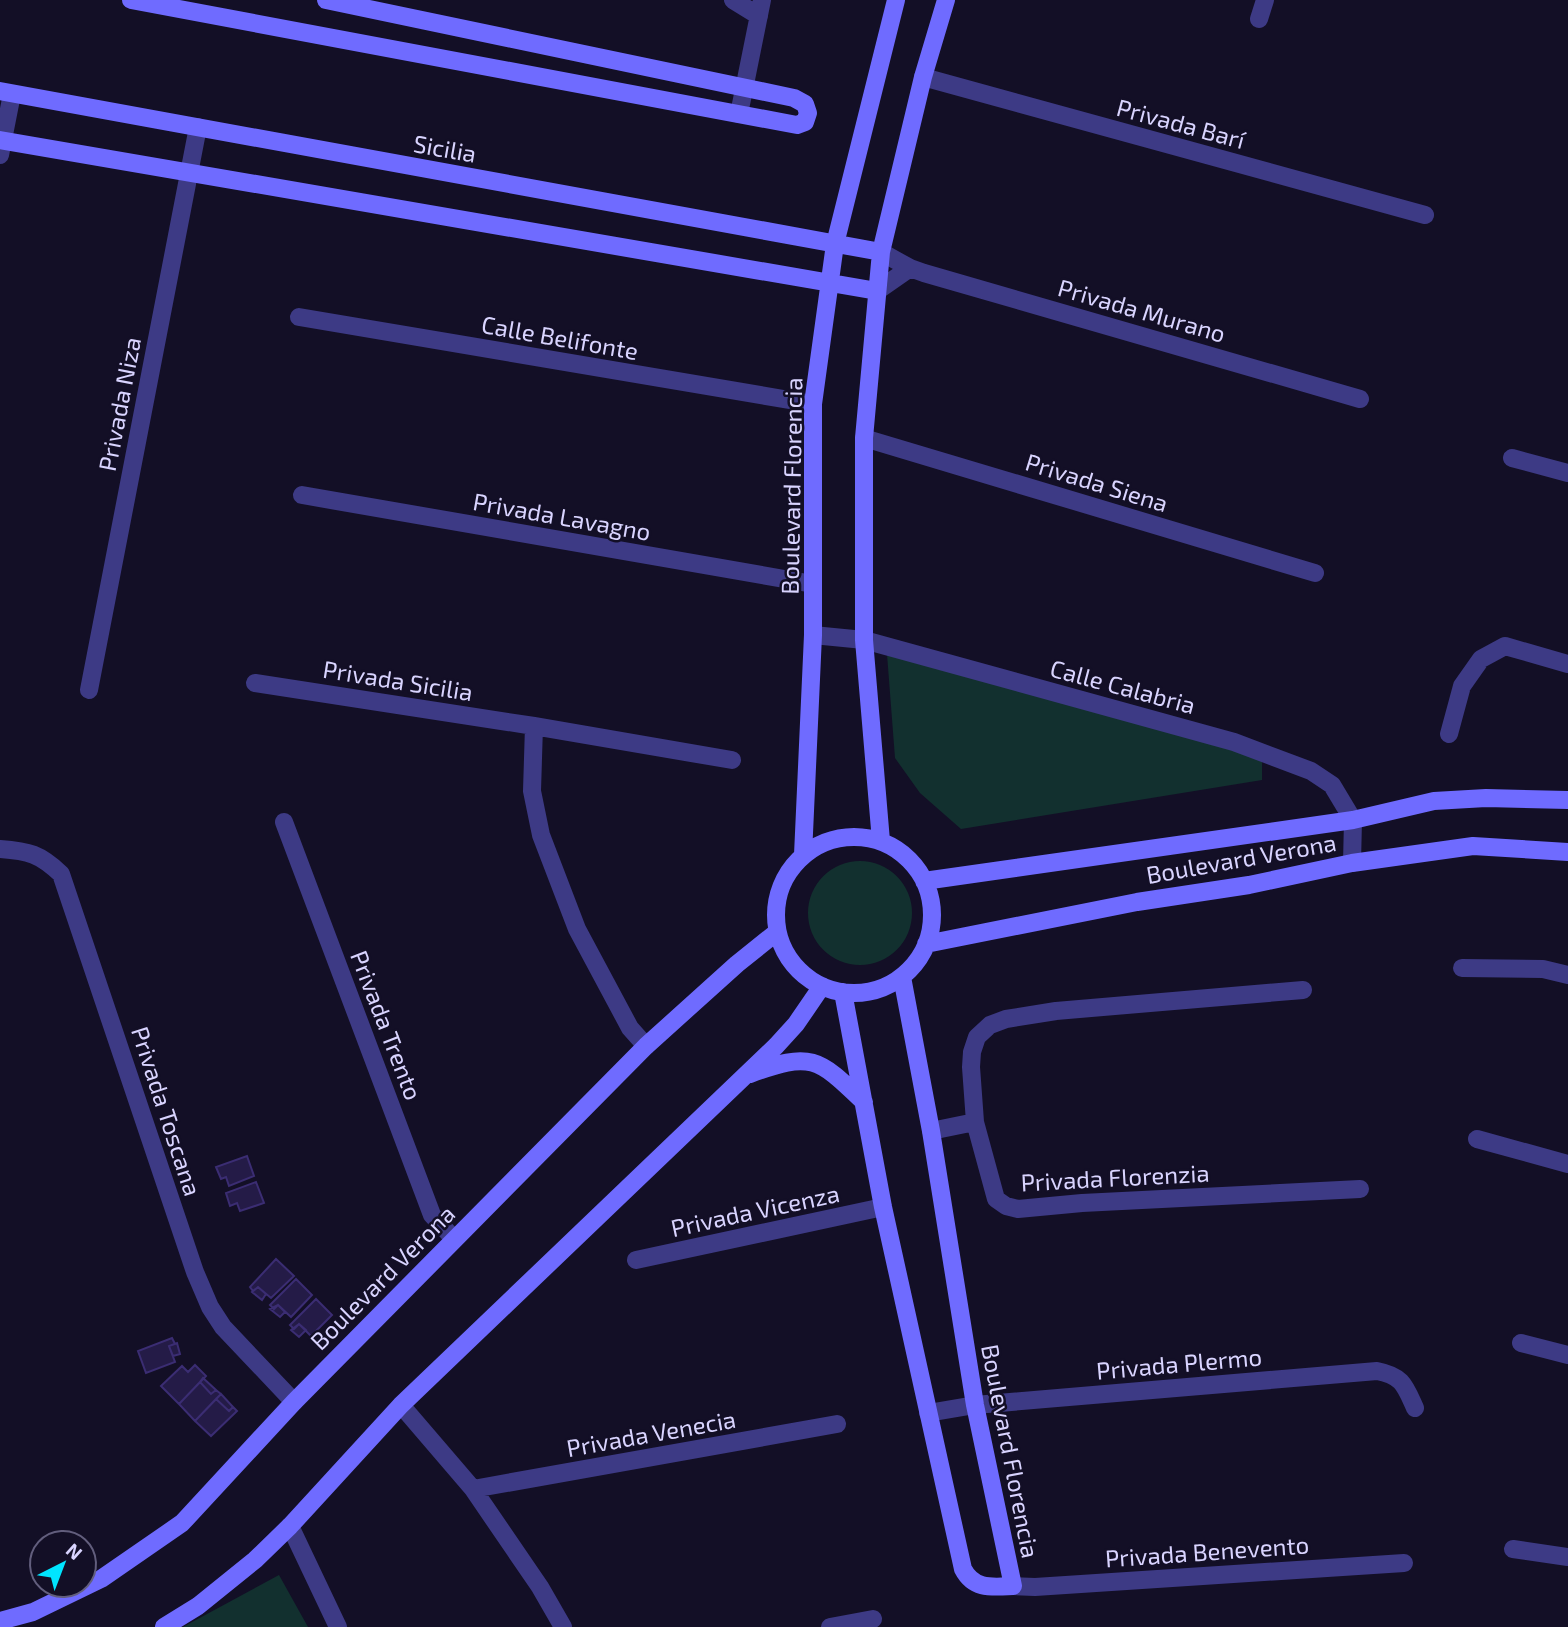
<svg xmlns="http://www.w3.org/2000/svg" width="1568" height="1627" font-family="'Exo 2',sans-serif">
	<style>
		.green { fill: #12302f }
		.building { fill: #241b47; stroke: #3b2d73; stroke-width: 2 }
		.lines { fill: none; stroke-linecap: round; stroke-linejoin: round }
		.street { stroke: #3d3a85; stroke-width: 18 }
		.secondary { stroke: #6f6bff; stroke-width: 18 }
		.labels { text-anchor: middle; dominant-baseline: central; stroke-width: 5; stroke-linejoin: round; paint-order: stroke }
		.street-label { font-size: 24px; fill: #d9d4ff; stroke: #130f26 }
	</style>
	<rect width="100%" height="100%" fill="#130f26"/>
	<path class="green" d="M 887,654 L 1262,753 L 1262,780 L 961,829 L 920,793 L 895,758 Z
		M808 913a52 52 0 1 1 104 0a52 52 0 1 1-104 0Z
		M 279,1575 L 308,1627 L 183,1627 Z"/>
	<path class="building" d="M 247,1156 L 254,1176 L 229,1186 L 226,1177 L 221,1179 L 216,1167 Z
		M 256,1182 L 264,1203 L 240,1211 L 237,1203 L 230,1206 L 226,1193 Z
		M 276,1259 L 294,1276 L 271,1298 L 258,1287 L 253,1291 L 250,1287 Z
		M 296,1279 L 312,1295 L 291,1317 L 278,1305 L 274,1309 L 270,1305 Z
		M 258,1287 L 266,1294 L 262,1300 L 252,1292 Z
		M 316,1299 L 332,1315 L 311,1336 L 299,1324 L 294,1329 L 290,1325 Z
		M 278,1305 L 285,1312 L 280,1317 L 270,1309 Z
		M 299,1324 L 306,1330 L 299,1337 L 291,1330 Z
		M 172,1338 L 175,1344 L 169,1346 L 175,1362 L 146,1373 L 138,1351 Z
		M 177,1343 L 180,1354 L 173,1356 L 169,1346 Z
		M 195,1365 L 206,1376 L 179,1404 L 161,1386 L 182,1366 L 188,1372 Z
		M 203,1378 L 216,1390 L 211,1394 L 200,1382 Z
		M 200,1382 L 211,1394 L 216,1390 L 221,1394 L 195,1421 L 179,1404 Z
		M 221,1394 L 233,1407 L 229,1411 L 216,1399 Z
		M 216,1399 L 229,1411 L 233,1407 L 237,1411 L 211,1436 L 195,1421 Z"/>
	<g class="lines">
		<path class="street" d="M 733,0 L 759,16
			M 1259,19 L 1265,0
			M 923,77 L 1425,215
			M 739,114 L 762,0
			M 0,155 L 12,94
			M 881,252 L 910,268 L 924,273 L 1360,399
			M 877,291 L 910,268
			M 299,317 L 813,404
			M 864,438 L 1315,573
			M 1512,458 L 1568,473
			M 302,495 L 813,584
			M 813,635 L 864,640 L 1234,742 L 1311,771 L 1332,785 L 1353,820 L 1352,863
			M 255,683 L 534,726 L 732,760
			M 89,690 L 198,127
			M 534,726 L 532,791 L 541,835 L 577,929 L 630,1028 L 646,1046
			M 1449,734 L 1462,686 L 1481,659 L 1505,646 L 1568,664
			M 284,822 L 432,1215 L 454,1239
			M 0,849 C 29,851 40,854 61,874 L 195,1272 L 210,1307 L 223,1327 L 294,1402
			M 1462,968 L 1543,969 L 1568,975
			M 1303,990 L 1056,1011 L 1006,1019 L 990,1025 L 977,1037 L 972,1052 L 971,1067 L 975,1122 L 996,1199 L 1006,1206 L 1018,1209 L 1082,1203 L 1360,1189
			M 931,1131 L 975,1122
			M 1477,1139 L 1568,1164
			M 636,1260 L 883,1207
			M 1521,1343 L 1568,1355
			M 401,1405 L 473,1489 L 540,1587 L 563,1627
			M 928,1413 L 975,1405 L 1377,1371 C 1403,1376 1405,1386 1415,1408
			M 473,1489 L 837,1424
			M 290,1526 L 338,1627
			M 1513,1549 L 1568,1557
			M 1013,1586 L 1035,1587 L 1404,1563
			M 830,1627 L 873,1619"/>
		<path class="secondary" d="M 131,0 L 797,125 L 805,122 L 808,113 L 805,104 L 794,98 L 326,0
			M 0,91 L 881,252
			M 0,140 L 877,291
			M776 915a78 78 0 1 1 156 0a78 78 0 1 1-156 0Z
			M 881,841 L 864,640 L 864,438 L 881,252 L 923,77 L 946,0
			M 803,855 L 813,635 L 813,404 L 835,244 L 896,0
			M 924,881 L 1353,820 L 1434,801 L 1486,798 L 1568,800
			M 926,944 L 1137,902 L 1249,885 L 1352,863 L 1473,846 L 1568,852
			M 843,992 L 883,1207 L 963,1569 C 974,1590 992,1587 1013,1586 L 975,1405 L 931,1131 L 902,977
			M 750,1074 C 812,1051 818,1058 864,1102
			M 0,1621 L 33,1612 L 101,1579 L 182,1523 L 294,1402 L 646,1046 L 737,964 L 777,932
			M 164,1627 L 198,1606 L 255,1560 L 290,1526 L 401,1405 L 776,1046 L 796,1024 L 822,986"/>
	</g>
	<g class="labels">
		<g class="street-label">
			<text transform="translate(1181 123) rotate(15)">Privada Barí</text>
			<text transform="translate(445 148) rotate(10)">Sicilia</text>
			<text transform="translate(1142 310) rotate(16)">Privada Murano</text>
			<text transform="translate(560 337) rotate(10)">Calle Belifonte</text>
			<text transform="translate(119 404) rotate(-79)">Privada Niza</text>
			<text transform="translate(1097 482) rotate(17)">Privada Siena</text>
			<text transform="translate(791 486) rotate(-89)">Boulevard Florencia</text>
			<text transform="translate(562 516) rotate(10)">Privada Lavagno</text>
			<text transform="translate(398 680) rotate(9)">Privada Sicilia</text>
			<text transform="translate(1123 686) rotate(15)">Calle Calabria</text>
			<text transform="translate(1241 858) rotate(-10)">Boulevard Verona</text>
			<text transform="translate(387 1025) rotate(69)">Privada Trento</text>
			<text transform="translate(167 1111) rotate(72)">Privada Toscana</text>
			<text transform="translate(1115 1177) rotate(-3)">Privada Florenzia</text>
			<text transform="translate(755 1210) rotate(-12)">Privada Vicenza</text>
			<text transform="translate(382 1277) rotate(-45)">Boulevard Verona</text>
			<text transform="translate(1179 1363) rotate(-5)">Privada Plermo</text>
			<text transform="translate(651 1433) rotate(-10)">Privada Venecia</text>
			<text transform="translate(1011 1451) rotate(79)">Boulevard Florencia</text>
			<text transform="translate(1207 1551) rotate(-4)">Privada Benevento</text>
		</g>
	</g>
	<g transform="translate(63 1564) rotate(42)"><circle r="33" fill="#130f26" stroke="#625e7d" stroke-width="2"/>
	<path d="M0-5L12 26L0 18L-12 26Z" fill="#00e5ff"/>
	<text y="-10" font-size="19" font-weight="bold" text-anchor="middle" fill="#d9d4ff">N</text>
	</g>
</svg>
